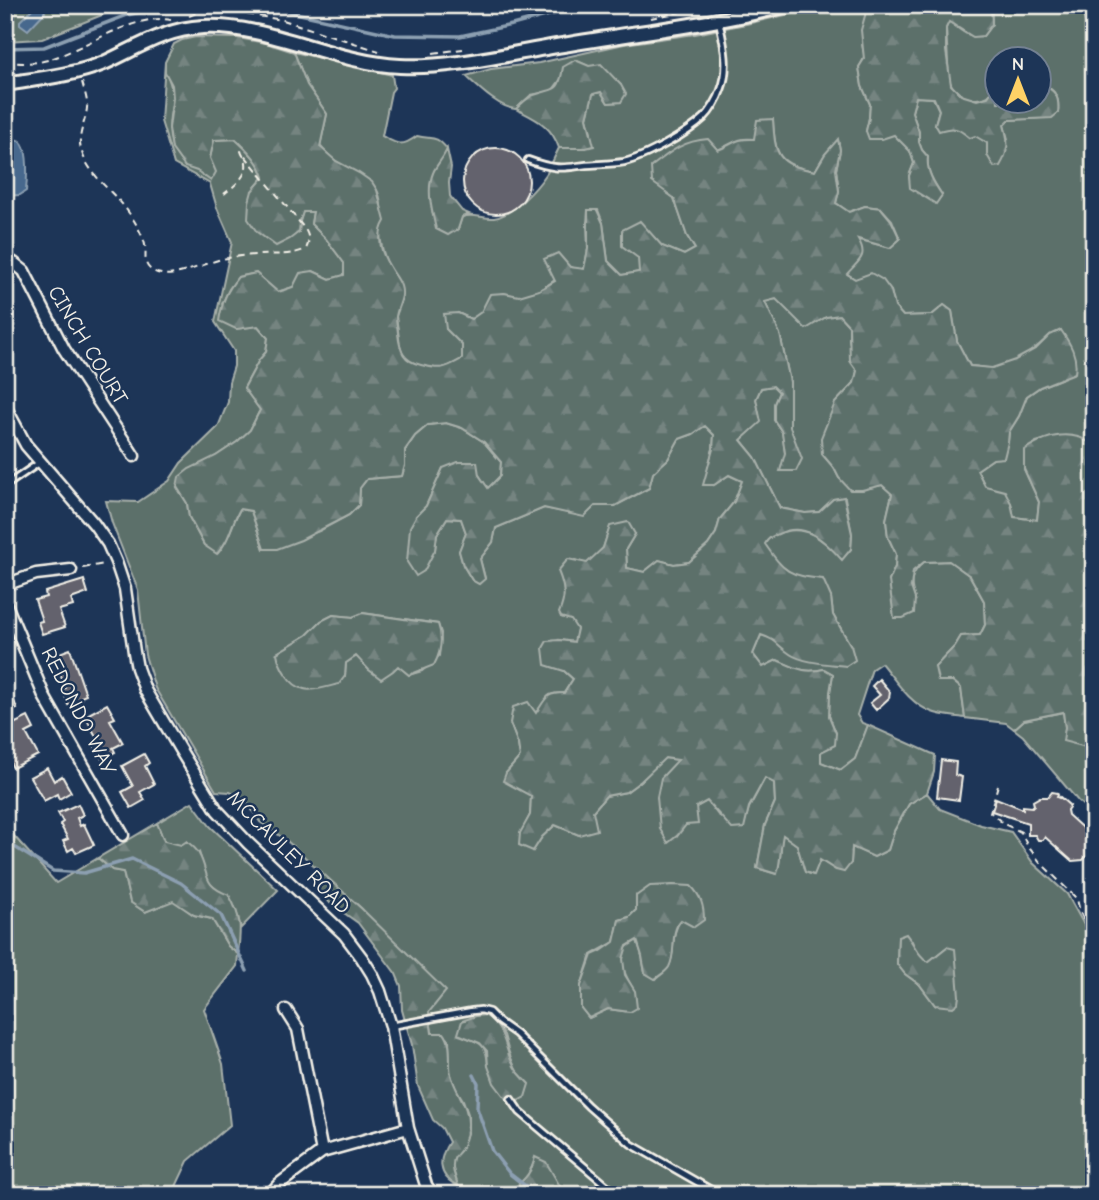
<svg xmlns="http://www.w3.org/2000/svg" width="1099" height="1200" font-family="'Comic Neue',sans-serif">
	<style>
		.grass { fill: #5c6f6b; stroke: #a8b0aa; stroke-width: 2; fill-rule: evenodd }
		.forest { fill: url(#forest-firs); stroke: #a8b0aa; stroke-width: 2 }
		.water { fill: #46688d; stroke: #8c9fb1; stroke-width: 2 }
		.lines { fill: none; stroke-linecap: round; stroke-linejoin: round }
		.stream { stroke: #8c9fb1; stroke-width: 3.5 }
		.building { fill: #63626d; stroke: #f4f1e8; stroke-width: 2 }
		.service-casing { stroke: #f4f1e8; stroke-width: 10 }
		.minor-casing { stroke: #f4f1e8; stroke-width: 15 }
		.tertiary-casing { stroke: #f4f1e8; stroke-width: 18 }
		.path { stroke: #f4f1e8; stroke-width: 2; stroke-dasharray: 7 5; stroke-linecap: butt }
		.service { stroke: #1d3557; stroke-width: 4.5 }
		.minor { stroke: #1d3557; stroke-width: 10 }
		.tertiary { stroke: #1d3557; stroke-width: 12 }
		.labels { text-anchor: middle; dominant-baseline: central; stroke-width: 5; stroke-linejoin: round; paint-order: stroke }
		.street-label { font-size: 21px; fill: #f4f1e8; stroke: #1d3557 }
	</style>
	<defs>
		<pattern id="forest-firs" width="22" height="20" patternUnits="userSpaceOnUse" patternTransform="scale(1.75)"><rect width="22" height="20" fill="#5c6f6b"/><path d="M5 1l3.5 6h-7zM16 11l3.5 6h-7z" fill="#748480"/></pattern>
	</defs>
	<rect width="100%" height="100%" fill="#1d3557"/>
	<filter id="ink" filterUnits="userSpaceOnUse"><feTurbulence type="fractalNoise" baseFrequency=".0143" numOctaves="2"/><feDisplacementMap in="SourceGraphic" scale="14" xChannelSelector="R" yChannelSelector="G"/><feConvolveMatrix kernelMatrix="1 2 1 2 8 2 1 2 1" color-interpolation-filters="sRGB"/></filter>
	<g filter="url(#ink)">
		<path class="grass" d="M 9,5 L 127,5 L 42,39 L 5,41 L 5,9 Z
			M 829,5 L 868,5 C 867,17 862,28 862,40 C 861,53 869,52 859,67 L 862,86 L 870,104 L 869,118 L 866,131 L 894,134 L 910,151 L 914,163 L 909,176 L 911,188 L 936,203 L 942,195 C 934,183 926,171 928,157 L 922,150 L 919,142 L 919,132 L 912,112 L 916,97 L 933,98 L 939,110 L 935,124 L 960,130 L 970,138 L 975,135 L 987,143 L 987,155 L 1008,139 L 1004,125 L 1009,120 L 1041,118 L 1058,113 C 1060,96 1055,90 1040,83 L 1040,60 L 998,60 C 997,66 999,75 997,82 C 991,109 955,101 949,79 L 946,28 L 949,21 C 961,31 968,38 983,36 L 992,24 L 991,5 C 1008,5 1022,7 1038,7 L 1039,5 L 1082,5 L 1085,21 L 1094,31 L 1094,457 L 1093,445 C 1072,432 1059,436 1036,442 L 1024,469 L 1039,502 L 1037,520 L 1014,517 L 1011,503 L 985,486 L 977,470 L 993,459 L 1008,442 L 1009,432 L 1019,416 L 1027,396 L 1040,387 L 1061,379 L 1050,335 C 1035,350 1014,365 993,368 C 986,369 977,366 970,366 L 957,341 L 952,311 L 944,305 L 932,315 L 903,316 L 895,307 L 891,291 L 855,279 L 846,273 L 857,239 L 890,248 L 900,239 L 892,220 L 881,208 L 865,206 L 849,212 L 836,203 L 839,191 L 836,170 L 840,150 L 838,140 L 825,154 L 815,171 C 778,164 775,156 773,120 L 754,139 C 735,137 734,144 717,150 L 667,193 L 674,198 L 687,236 L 695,249 L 684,255 L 662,246 L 640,222 L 639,272 L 622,275 L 608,261 L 603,223 L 598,210 L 588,210 L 587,224 L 588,249 L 584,270 L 570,267 C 556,280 540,293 521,296 C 516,297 509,294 504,293 L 481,313 L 471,319 L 458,313 L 446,329 L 462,345 L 462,359 L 449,366 L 438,369 L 412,364 L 404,358 L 400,346 L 396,316 L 402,300 C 394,278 381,256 380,233 C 379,216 386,199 373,185 C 363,173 349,170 336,161 C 330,157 325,151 320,146 L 327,114 L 307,85 L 294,52 L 392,75 L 394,88 L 391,92 L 382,136 C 397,144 401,148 417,136 C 432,140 435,134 447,149 L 442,162 L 434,171 L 458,229 L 462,217 C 473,213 483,219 494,218 C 512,216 537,188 547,173 C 551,165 555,156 559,148 L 586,148 L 591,132 L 587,118 L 593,94 L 601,92 L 608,103 L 621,102 L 621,85 L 611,76 L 575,60 L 552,91 L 531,95 L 516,109 C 499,108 479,88 466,76 L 491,69 L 539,63 L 624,44 L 695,34 L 746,24 Z
			M 165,62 C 165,75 172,82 172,94 C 173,102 171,109 170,116 C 167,140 172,149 185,167 L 210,158 L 214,140 L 235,139 C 248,151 259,161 264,177 L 252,191 L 299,232 L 300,221 L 303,211 L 313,212 L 311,224 L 326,239 L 344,263 L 345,275 L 330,279 L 313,271 L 293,287 L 277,292 L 256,273 L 238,277 L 229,289 L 222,304 L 236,329 L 258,326 L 268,338 L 266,352 L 259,360 L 244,388 L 260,410 L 250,430 L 237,442 L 216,456 L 177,487 L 187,503 L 189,517 L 204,545 L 218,553 C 230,539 231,526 240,509 L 251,511 L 264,549 L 319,531 L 349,515 L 359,505 L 360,488 L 367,479 L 402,476 L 405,465 L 405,451 L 415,436 L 428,425 L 446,423 L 462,428 L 484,442 L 501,462 L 500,476 L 488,489 L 479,475 L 443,468 L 426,506 L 416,516 L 435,550 L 437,534 L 447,518 L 461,519 L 466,533 L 459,551 L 463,565 L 472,580 L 479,584 L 485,578 L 480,559 L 493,542 L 496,528 L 544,508 L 584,516 L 595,506 L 615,506 L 649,488 L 653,472 L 668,459 L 679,439 L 693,434 L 705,425 L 714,435 L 713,449 L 708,467 L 714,485 L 729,475 L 742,481 L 734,502 L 720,519 L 716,533 L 708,545 L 689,562 L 674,564 L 659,560 L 644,572 L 627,568 L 626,549 L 635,534 L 610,527 L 603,548 L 587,564 L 575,560 L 563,583 L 565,600 L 561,617 L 572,620 L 577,629 L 575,642 L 559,640 L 564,671 L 573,679 L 564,693 C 541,693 550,699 537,711 C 531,717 518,720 510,723 L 518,744 L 520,757 L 506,773 L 531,796 L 530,815 L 521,833 L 533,851 L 542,837 L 555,825 L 579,835 L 593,811 L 606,796 L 626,792 L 641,781 L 664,758 L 679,760 L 678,835 L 696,807 L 707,801 L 718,815 L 743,828 L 749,808 L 765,778 L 774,783 L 775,802 L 765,825 L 757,868 L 776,874 C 782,862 780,848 782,834 L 797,845 L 805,872 L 813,875 L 820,860 L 836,870 L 851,863 L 852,847 L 874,857 L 888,850 L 894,831 L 909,804 L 927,793 L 940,809 L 981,825 L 1011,832 L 1033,863 L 1067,894 L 1094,943 L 1094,1195 L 568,1195 L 535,1158 C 532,1171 526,1179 514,1188 L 517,1195 L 461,1195 L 452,1166 L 455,1156 L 461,1150 L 468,1130 L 468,1114 L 463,1100 L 455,1087 L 450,1071 L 449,1039 L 432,1033 L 429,1012 L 362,909 L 286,840 L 260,822 L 248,804 L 239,796 L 230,792 L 216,791 L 155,688 L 145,655 L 138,590 L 112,523 L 106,501 L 138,502 L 169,481 L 181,463 L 218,427 L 228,402 L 229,382 L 234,366 L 234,351 L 215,322 L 232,242 L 217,208 L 210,184 L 174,164 L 161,121 ZM 363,613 L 438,624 L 441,633 L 439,656 L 422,671 L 409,675 L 398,665 L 369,670 L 357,656 L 346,663 L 345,676 L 277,653 L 307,635 L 321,621 L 333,615 L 353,617 ZM 636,896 L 681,920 C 670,933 676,952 669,966 C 666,972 660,975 656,979 L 645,973 L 642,956 L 637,940 C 636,941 628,946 627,947 C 616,961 627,979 635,992 L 629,1012 L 608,1009 L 589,1018 L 581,1008 L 581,986 L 591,955 L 614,942 L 619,920 L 629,917 L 636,910 ZM 898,937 L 912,941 L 917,954 L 928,962 L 947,947 L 935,1005 L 920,985 L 905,974 L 897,964 ZM 495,1023 L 504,1035 L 509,1053 L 516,1070 L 529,1084 L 488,1066 C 487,1042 479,1042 459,1035 Z
			M 777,299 L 806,328 L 826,317 L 839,315 L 849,326 L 849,340 L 857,371 L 854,383 L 835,403 L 822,454 L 834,468 L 839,478 L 862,490 L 882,485 L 892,494 L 886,520 L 888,537 L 896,554 L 895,567 L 889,581 L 915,599 C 909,582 910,574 924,562 L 950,561 L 970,576 L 984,601 L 985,625 L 980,635 L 961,636 L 955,646 L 935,667 L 961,688 L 965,718 C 954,716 942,716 932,712 C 910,704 896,681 881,663 L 872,669 L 857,715 L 862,723 L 868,725 L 855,759 L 840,770 L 820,762 L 821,752 L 836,733 L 829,716 L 830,692 L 833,674 L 824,669 C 804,674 796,668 777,660 L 763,667 L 753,654 L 761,635 L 774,639 L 792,655 L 851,646 L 833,615 L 831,597 L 795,576 L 779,564 L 764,544 C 768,538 771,537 777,534 C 805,522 824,540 842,559 L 851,549 L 852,534 L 845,498 L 833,499 L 819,512 L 805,513 L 780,508 L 755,457 L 741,440 L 760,422 L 756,399 L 761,388 L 773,386 L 779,392 L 774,404 L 774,420 L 782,432 L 785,453 L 794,441 L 790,427 L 790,382 L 780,334 L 764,301 Z
			M 1063,712 L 1065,727 L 1086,747 L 1093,760 L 1093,779 L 1085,807 L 1078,801 L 1023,736 L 1014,729 L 1024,720 Z
			M 192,802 L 210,826 L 278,890 L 241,928 L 235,907 L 208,882 L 199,852 L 164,841 L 157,823 Z
			M 5,826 L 56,883 L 98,858 L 112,870 L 123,872 L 130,902 L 145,912 L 173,900 L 194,915 L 212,919 L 228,946 L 238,954 L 237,966 L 204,1009 L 223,1064 L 230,1125 L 188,1161 L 172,1195 L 5,1195 Z"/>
		<path class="forest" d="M 868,5 L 991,5 L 992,24 L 983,36 L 973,37 L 949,22 L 946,28 L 946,51 L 951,85 L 961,95 L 977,100 L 988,97 L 997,83 L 998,102 L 1040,102 L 1040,83 C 1055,90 1060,96 1058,113 L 1052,118 L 1009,120 L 1004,125 C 1009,142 1009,151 1000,166 L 994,167 L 987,155 L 987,143 L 975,136 L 970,138 C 958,128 954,126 939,131 L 935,124 L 939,110 L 934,98 L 916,97 L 912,112 L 919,132 L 919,142 L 922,150 L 928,157 C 926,171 934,183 942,195 L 936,204 L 910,188 L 909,176 L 914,163 L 910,151 L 894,135 L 882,139 L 869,139 L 866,131 L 869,118 L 870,104 L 862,86 L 859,67 L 864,59 L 861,30 Z
			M 1082,5 L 1094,5 L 1094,31 L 1085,21 Z
			M 196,37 L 238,38 L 266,43 L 294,52 L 307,85 L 327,114 L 320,147 L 336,161 L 359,173 L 372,182 L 377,190 L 385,221 C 376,236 381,253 390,267 C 393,273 399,279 401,286 C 405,299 397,306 396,317 C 396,322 398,329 398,334 C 400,351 403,361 421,365 C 441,370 444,369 462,359 L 462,345 L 446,329 L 444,314 L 458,313 L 471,319 L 481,312 L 490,294 L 504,293 L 519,296 L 539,290 L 555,281 L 544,259 L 558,253 L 570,267 L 584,269 L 588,249 L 588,210 L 597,210 L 603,223 L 608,261 L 622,275 L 639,272 L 638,258 L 622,246 L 622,230 L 640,221 L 662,246 L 684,255 L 695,249 L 687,236 L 674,198 L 652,182 L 651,167 C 670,152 682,141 708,139 L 718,150 C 734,144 735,138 754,139 L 757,120 L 773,119 C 775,155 777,165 815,171 L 825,154 L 838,139 L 840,150 L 836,170 L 839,191 L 836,203 L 849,212 L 865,206 L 881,208 L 891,220 L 900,239 L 890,248 L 858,239 C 869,257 858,261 847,274 L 855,279 L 871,273 L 883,280 L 891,291 L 895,307 L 903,316 L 932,315 L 944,305 L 952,311 L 957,341 L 970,366 L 992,368 L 1015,360 L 1037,348 L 1050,335 L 1061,330 C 1070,343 1078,356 1075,373 L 1040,387 L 1027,396 L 1019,416 L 1009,432 L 1008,442 L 1004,458 L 993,459 L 977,470 L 985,486 L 1005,491 L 1011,503 L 1014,517 L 1037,520 L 1039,502 L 1024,469 L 1024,450 C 1039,440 1059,432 1078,437 C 1083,438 1088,442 1093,445 L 1094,814 L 1085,807 C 1092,783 1099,770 1086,747 L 1063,741 L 1065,727 L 1063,712 L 1024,720 L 1014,729 L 1006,723 L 965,718 L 961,688 L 953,681 L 938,681 L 935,667 L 955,646 L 961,636 L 980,635 L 985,625 L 984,601 L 970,576 L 949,561 L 924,562 L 913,571 L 911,587 L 915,599 L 914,613 L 903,618 L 894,618 L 889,581 L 895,567 L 896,554 L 888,537 L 886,520 L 892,494 L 882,485 L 862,490 L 850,490 L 839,478 L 834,468 L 822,454 L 821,438 L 835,403 L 854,383 L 857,371 L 850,361 L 849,326 L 839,315 L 826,317 L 806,329 L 776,299 L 765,302 L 780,334 L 790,382 L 790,427 L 802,459 L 796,471 L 780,471 L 785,453 L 782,432 L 774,420 L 774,404 L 779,392 L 773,386 L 761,388 L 756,399 L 761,422 L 741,440 L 755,457 L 780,508 L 805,513 L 819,512 L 833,499 L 844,497 L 852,534 L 851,549 L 842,560 C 824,540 805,521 778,534 C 771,537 768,538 765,544 C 785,573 788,575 823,579 L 831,597 L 833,615 L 851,646 L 855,660 L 846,666 C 830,664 803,663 790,654 C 777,645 777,640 761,635 L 753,654 L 763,667 L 777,660 C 796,668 804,674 824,669 L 833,674 L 830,692 L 829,716 L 836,733 L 835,745 L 821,752 L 821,762 L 841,770 L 855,759 L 868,725 L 935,755 L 934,772 L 927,793 L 909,804 L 894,831 L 888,850 L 874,857 L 852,847 L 851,863 L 844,872 L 836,870 L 820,860 L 814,875 L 805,872 L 797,845 L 783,835 C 780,848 781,861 777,874 L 757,868 L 765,825 L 775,802 L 774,783 L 765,778 L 749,807 L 744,828 L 732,829 L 707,801 L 696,807 L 698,824 L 686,825 L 678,835 L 668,843 L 660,829 L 657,797 L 661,778 L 678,760 L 665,758 L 641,781 L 626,792 L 606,796 L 593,811 L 597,830 L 579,835 L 555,825 L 542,837 L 533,851 L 519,845 L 520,833 L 530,815 L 531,796 L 503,781 L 506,773 L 520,757 L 518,744 L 510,723 L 513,707 L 528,702 L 536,713 C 546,699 545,693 564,693 L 573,679 L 564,671 L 545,665 L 543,648 L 547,641 L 559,640 L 574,642 L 577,629 L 571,620 L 561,617 L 559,613 C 566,597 565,588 558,571 L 568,559 L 587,563 L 603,548 L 610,526 L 628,522 L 635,534 L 626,549 L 627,568 L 644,572 L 659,560 L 674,564 L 689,562 L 708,545 L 716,533 L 720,519 L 734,502 L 742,481 L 729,475 L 714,485 L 703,485 L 713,449 L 714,435 L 705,426 L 693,434 L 679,439 L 668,459 L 653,473 L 649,488 L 615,506 L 595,506 L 584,517 L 544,508 L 496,528 L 493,542 L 480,559 L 485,579 L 479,584 L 472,580 L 463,565 L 459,551 L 466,533 L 461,519 L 447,518 L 437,534 L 435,550 L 424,571 L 416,576 L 407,562 L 410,527 L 416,516 L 426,506 L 443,468 L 458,462 L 477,462 L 479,475 L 488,488 L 500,476 L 501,462 L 484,442 L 462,428 L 446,423 L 428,425 L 415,436 L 405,450 L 405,465 L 402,476 L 367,479 L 360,488 L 359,505 L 349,515 L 301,540 L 277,549 L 264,549 L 251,511 L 240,509 C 230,526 231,538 217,554 L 204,545 L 189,517 L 187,503 L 177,487 L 179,477 L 189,469 L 216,456 L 237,442 L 250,430 L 260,410 L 244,388 L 259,360 L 266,352 L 268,338 L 258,326 L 236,329 L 219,321 C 222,302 226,292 238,277 L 256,273 L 278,292 L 293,287 L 300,273 L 313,271 L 330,279 L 344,275 L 344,263 L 326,239 L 311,224 L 313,212 L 303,212 L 300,221 L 299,232 L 290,239 L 276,246 L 257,232 L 248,219 L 249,202 L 252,191 L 264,177 C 259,161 248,151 236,139 L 214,140 L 210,158 L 216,172 L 211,181 L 197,171 L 185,167 L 172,149 L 169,128 L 173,98 L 172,85 L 165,72 L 165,62 L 174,44 L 182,40 Z
			M 575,60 L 589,66 L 601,64 L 621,85 L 626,94 L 621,102 L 608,103 L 601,92 L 593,94 L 587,118 L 594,146 L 586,148 L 559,148 C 551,125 537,120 516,109 C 522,104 527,97 534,95 C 555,87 559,94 563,67 Z
			M 447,149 L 451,167 L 449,183 L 450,196 L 462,211 L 469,214 L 462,217 L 458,229 L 448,235 L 436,229 C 432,212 426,189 433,173 C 436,165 443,159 447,149 Z
			M 362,613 L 438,624 C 443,638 441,652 434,665 L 409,675 L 398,666 L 393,671 L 381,679 L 369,670 L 356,656 L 346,663 L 345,676 L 339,684 C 329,686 314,692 304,689 C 290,686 279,666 277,653 L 307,635 L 321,621 L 333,615 L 353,617 Z
			M 157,823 L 164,841 L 181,845 L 187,841 C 191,845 197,849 199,854 C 210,874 201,885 229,895 C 242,919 241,927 238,954 L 228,946 L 212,919 L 194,915 L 173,901 L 145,912 L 130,902 L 123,872 L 112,870 L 98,858 Z
			M 316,868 L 362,909 L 446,991 L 429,1012 L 432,1033 L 444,1033 C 453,1044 448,1061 451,1075 C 456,1093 469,1106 468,1125 C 467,1133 465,1145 460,1151 C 456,1156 453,1157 453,1165 C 452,1171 456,1179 458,1186 C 437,1176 438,1159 449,1142 L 442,1128 L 433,1120 L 418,1086 L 412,1045 L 402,1010 L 401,986 L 396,974 L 358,923 L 330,903 L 319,891 L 315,883 L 314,876 Z
			M 673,885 L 691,886 C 701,896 704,906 704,920 L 694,927 L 681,920 C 669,933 677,952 669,967 C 666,972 660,975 655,979 L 645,973 L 642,956 L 637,940 L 627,946 L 623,959 L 625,975 L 635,991 L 637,1008 L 630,1012 L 608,1009 L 589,1018 L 581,1008 L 581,986 L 592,955 L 601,951 L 614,942 L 619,920 L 629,917 L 636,910 L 636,896 L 650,886 Z
			M 906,934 C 916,946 915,952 928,962 L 947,947 L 955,949 L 959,996 L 958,1003 L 953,1007 L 935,1005 L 920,985 L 905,974 L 897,964 L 898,937 Z
			M 485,1015 C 510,1033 502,1050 517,1071 C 520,1075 525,1080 529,1084 L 525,1097 L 516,1102 L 506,1099 L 494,1083 L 488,1066 L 487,1051 L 480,1043 L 458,1034 L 462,1021 L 476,1016 Z
			M 535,1157 L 546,1162 L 561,1188 L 568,1195 L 517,1195 L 514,1188 C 526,1179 532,1171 535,1157 Z"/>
		<path class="water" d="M 36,5 L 42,7 L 45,12 L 28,30 L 20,24 L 20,21 Z
			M 10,139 C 14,139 18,139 21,142 C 29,150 27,180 26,191 L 20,195 L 6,196 L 5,140 Z"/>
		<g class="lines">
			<path class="stream" d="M 266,5 L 291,12 L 395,35 L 460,36 L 512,25 L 564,11 L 612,5
				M 988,5 L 992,5
				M 1081,5 L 1094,12
				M 5,48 L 44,47 L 127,15 L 171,5
				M 5,841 L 53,871 L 84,873 L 132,859 L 181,883 L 221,915 L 247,971
				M 474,1075 L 478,1083 L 477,1108 L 492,1151 L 510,1174 L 537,1195"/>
		</g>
		<path class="building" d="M 454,5 L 486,5 L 486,9 L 475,10 L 474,5 L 465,7 L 466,10 L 454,11 Z
			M463 181a33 33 0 1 1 66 0a33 33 0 1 1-66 0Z
			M 84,580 L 88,593 L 71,599 L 73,606 L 59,610 L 65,627 L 42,634 L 38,622 L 42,621 L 35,600 L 46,597 L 45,592 Z
			M 70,649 L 86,695 L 81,697 L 82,701 L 68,705 L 63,689 L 65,688 L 54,655 Z
			M 5,676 L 17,709 L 5,712 Z
			M 879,679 L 890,692 L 889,698 L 876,710 L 870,703 L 880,695 L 872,686 Z
			M 107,704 L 115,718 L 110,720 L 123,743 L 113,748 L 115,752 L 102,759 L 94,745 L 99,742 L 85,716 Z
			M 28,717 L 34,729 L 26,733 L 38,755 L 13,768 L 5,753 L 5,749 L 11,745 L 5,734 L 5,728 Z
			M 144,754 L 149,763 L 145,766 L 154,784 L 140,792 L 145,800 L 131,808 L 122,792 L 133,786 L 122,766 Z
			M 941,760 L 956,762 L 955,775 L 962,777 L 959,800 L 937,797 Z
			M 47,768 L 54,781 L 62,776 L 71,792 L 59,799 L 57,794 L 44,801 L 30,777 Z
			M 1052,792 L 1057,793 L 1058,795 L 1057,797 L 1059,798 L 1060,797 L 1070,806 L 1067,810 L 1068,815 L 1089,834 L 1086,837 L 1091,841 L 1091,852 L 1083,860 L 1072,861 L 1045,837 L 1043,840 L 1038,840 L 1035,835 L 1028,835 L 1028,823 L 992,811 L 996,798 L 1023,809 L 1023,806 L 1032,807 L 1034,805 L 1033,801 L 1040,797 L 1048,797 Z
			M 78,804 L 83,815 L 77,818 L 80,826 L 84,824 L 94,845 L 76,853 L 73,848 L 68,851 L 63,841 L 68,839 L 60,824 L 63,822 L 58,813 Z"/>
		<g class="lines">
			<g class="service-casing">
				<path id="service" d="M 528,160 C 536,163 545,166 554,167 C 564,169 576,166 586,165 C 599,164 612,164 624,162 C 646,157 688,133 704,118 C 711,111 718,99 721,90 C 730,68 724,44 719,21
					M 5,486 L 39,463
					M 391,1026 L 472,1011 L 481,1010 L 489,1012 L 499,1022 L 516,1034 L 588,1106 L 631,1144 L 720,1195
					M 511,1099 L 520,1112 L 618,1195"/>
			</g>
			<g class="minor-casing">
				<path id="minor" d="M 5,258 L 14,263 L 24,271 L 64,349 L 134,456
					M 5,406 L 26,445 L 94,524 L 108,544 L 116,562 L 125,589 L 134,652 L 137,668 L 145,690 L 179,748 L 217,810 L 248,843 L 344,934 L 362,958 L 372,974 L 380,991 L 391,1026 L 408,1128 L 426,1185 L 433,1195
					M 5,585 L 36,574 L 71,570
					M 5,602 L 45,698 L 123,835
					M 286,1010 L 298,1029 L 322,1152
					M 269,1195 L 279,1184 L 322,1152 L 408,1128"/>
			</g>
			<g class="tertiary-casing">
				<path id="tertiary" d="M 5,84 C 37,79 75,75 104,63 C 137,48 164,29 203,27 C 268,24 334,63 400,66 C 450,69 512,53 563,45 C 638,32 714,24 788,5"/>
			</g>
			<path class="path" d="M 189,16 L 204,10 L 218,8 L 239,13 L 283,20 L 379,51
				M 651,18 L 714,5
				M 433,53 L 463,49
				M 5,62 C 20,63 34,64 48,60 C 83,49 135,13 171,20
				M 82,82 C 84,90 88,100 87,108 C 86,120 79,132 80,144 C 84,173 114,191 129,213 C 135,221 140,231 144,241 C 149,256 138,268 161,274 C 177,279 209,260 228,258 C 238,256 249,255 259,255 C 275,254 292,256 306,249 C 310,241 309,236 305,229 L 241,151 C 242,155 246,159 246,163 C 248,176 233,187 224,194
				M 83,568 L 105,564
				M 998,785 L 990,812 L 1004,824 L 1021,832 L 1027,845 L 1040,862 L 1077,899 L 1080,912 L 1094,941"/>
			<use href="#service" class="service"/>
			<use href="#minor" class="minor"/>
			<use href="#tertiary" class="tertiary"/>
		</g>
	</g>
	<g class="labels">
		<g class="street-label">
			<text transform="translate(88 345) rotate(59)">CINCH COURT</text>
			<text transform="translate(79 711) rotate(63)">REDONDO WAY</text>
			<text transform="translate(289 852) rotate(45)">MCCAULEY ROAD</text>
		</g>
	</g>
	<rect width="1099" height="1200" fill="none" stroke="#1d3557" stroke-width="28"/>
	<rect x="14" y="14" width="1071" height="1172" fill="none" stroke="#f4f1e8" stroke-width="2.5" filter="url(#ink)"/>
	<g transform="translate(1018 80)"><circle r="33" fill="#1d3557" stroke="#738091" stroke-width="2"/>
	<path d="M0-5L12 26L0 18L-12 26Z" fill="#ffd166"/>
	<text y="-10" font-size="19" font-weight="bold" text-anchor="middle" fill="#f4f1e8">N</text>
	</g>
</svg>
